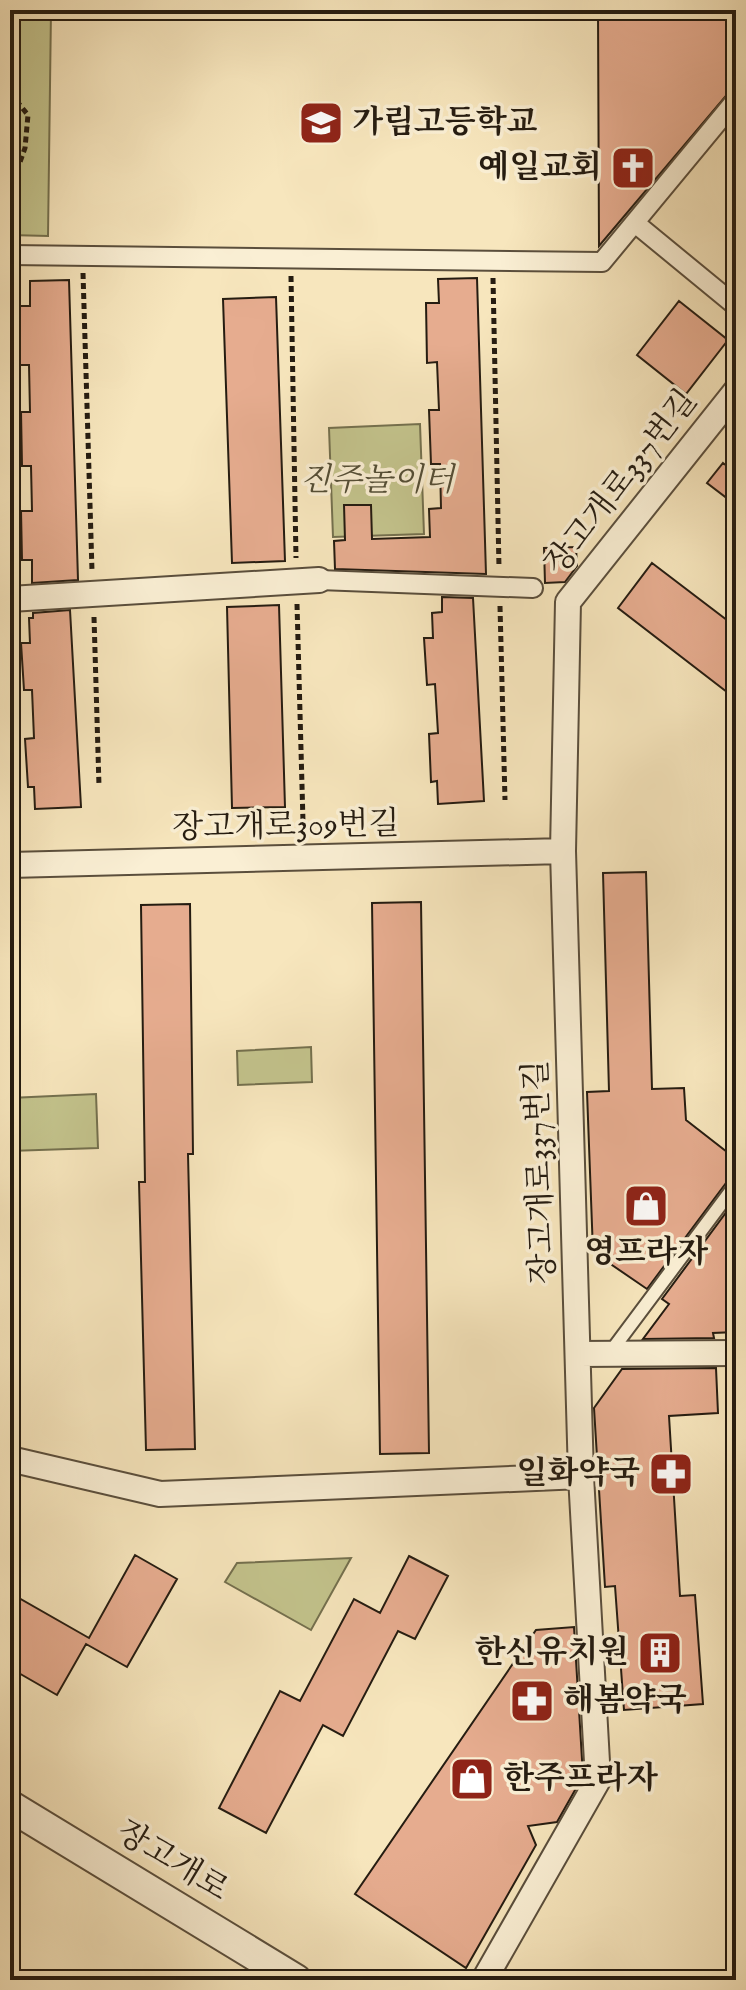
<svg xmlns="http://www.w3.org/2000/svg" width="746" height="1990" font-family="'IM FELL English','Noto Serif KR',serif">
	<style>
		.green { fill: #c3c38c; stroke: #74704e; stroke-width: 2 }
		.building { fill: #e6ac8f; stroke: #251c11; stroke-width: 2 }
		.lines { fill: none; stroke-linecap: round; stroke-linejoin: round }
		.service-casing { stroke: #5a4e3c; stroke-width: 16 }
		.pedestrian-casing { stroke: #5a4e3c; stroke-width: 22 }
		.minor-casing { stroke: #5a4e3c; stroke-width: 28 }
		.tertiary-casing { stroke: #5a4e3c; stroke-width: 34 }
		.path { stroke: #251c11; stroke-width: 5; stroke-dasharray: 6 4; stroke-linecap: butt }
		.service { stroke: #faefd4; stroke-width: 12 }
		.pedestrian { stroke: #faefd4; stroke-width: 18 }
		.minor { stroke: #faefd4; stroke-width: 24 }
		.tertiary { stroke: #faefd4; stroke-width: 30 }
		.labels { text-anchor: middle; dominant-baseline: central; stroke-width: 7; stroke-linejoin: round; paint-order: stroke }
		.poi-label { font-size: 32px; font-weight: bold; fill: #251c11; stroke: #faefd4; text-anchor: start }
		.park-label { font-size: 32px; font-style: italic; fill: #544e36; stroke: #faefd4 }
		.street-label { font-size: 32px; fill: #251c11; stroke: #faefd4 }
	</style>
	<rect width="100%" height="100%" fill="#f7e6bd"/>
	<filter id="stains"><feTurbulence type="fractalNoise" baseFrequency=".0025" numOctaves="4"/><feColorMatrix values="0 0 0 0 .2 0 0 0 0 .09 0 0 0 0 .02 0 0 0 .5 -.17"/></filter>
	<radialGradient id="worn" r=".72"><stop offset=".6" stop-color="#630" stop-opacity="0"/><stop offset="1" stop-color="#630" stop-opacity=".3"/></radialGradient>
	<path class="green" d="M 10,10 L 51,10 L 48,236 L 10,235 Z
		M 420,424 L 424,534 L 333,537 L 329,428 Z
		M 311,1047 L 312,1082 L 238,1085 L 237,1051 Z
		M 96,1094 L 98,1148 L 10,1151 L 10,1098 Z
		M 351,1558 L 311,1630 L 225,1582 L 237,1563 Z"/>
	<path class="building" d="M 598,10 L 736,10 L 736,84 L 599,246 Z
		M 477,278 L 486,574 L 335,569 L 334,541 L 345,540 L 344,505 L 371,505 L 372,539 L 430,537 L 429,509 L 441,508 L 440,464 L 431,464 L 429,410 L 439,410 L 437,362 L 427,363 L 426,303 L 439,303 L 438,279 Z
		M 69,280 L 78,580 L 32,583 L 32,560 L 22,560 L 21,511 L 32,511 L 31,466 L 22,466 L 21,412 L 30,412 L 29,365 L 19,365 L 17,306 L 30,306 L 30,281 Z
		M 276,297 L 285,561 L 232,563 L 223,299 Z
		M 679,301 L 728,340 L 686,394 L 637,355 Z
		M 723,463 L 736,473 L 736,488 L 728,499 L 707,483 Z
		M 576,547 L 577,566 L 565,582 L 545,583 L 544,548 Z
		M 652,563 L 736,627 L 736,699 L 618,608 Z
		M 442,597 L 473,598 L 484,801 L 438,804 L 437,781 L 431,782 L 429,734 L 438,733 L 435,684 L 427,685 L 424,638 L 433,638 L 432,613 L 442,612 Z
		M 279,605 L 285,807 L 232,808 L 227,607 Z
		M 70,610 L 81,807 L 35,809 L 34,787 L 28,787 L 25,739 L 34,738 L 32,690 L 24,690 L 21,643 L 30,643 L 29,618 L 33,618 L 33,613 Z
		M 646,872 L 652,1089 L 684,1088 L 686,1120 L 736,1159 L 736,1175 L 729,1179 L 647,1289 L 593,1252 L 587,1092 L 609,1091 L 603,873 Z
		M 421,902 L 429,1453 L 380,1454 L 372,903 Z
		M 190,904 L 193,1154 L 188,1154 L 195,1449 L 146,1450 L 139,1182 L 145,1182 L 141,905 Z
		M 736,1199 L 736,1332 L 713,1333 L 714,1338 L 643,1339 L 669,1304 L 662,1299 Z
		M 716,1368 L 718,1413 L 669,1416 L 680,1596 L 695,1595 L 703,1704 L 624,1710 L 615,1586 L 605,1587 L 594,1408 L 622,1369 Z
		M 135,1555 L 177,1579 L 127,1667 L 86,1644 L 57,1695 L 10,1668 L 10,1593 L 89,1638 Z
		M 409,1556 L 448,1576 L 415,1639 L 398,1631 L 343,1736 L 323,1725 L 266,1833 L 219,1808 L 280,1691 L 300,1701 L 354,1599 L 380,1613 Z
		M 574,1627 L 583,1776 L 557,1822 L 528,1826 L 536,1845 L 466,1968 L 355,1894 L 536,1630 Z"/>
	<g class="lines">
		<g class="service-casing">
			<path id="service" d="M 609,1354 L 736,1184"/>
		</g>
		<g class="pedestrian-casing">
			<path id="pedestrian" d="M 635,223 L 736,306
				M 10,255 L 602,262 L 736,100
				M 319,580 L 533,588"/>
		</g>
		<g class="minor-casing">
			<path id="minor" d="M 10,599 L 319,580
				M 10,865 L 563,851
				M 578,1354 L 736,1353
				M 10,1459 L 160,1494 L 581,1476
				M 484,1980 L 598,1780 L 581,1476 L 563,851 L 568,602 L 736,391"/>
		</g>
		<g class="tertiary-casing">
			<path id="tertiary" d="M 10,1806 L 296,1980"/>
		</g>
		<path class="path" d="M 10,93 L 28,115 L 25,148 L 10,190
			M 83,273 L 92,571
			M 291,276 L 296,558
			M 493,278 L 499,568
			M 297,604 L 303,822
			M 500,606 L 505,800
			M 94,617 L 99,786"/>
		<use href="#service" class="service"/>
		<use href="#pedestrian" class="pedestrian"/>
		<use href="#minor" class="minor"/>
		<use href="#tertiary" class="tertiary"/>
	</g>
	<defs>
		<g id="school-square" transform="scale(2.3)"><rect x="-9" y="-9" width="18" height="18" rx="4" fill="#8f2418" stroke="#faefd4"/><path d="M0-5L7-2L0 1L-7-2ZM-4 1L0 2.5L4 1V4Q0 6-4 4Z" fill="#fff"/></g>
		<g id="church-square" transform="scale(2.3)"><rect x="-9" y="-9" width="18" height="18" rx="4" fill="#8f2418" stroke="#faefd4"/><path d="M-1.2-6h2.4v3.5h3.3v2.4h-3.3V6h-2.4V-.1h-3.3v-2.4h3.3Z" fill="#fff"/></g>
		<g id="shop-square" transform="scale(2.3)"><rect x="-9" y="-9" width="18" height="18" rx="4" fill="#8f2418" stroke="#faefd4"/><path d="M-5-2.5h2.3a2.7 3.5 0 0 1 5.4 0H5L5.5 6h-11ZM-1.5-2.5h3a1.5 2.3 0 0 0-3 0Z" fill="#fff"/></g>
		<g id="pharmacy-square" transform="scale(2.3)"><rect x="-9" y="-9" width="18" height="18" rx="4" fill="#8f2418" stroke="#faefd4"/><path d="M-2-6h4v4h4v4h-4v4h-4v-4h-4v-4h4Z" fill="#fff"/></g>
		<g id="building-square" transform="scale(2.3)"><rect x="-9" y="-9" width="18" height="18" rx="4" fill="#8f2418" stroke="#faefd4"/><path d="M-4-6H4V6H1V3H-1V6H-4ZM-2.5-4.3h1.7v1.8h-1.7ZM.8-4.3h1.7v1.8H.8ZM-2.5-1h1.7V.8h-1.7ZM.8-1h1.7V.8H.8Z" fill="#fff"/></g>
	</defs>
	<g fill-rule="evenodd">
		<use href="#school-square" x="321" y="123"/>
		<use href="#church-square" x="633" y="168"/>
		<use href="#shop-square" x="646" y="1206"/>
		<use href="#pharmacy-square" x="671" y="1474"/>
		<use href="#building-square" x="660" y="1653"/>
		<use href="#pharmacy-square" x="532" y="1701"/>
		<use href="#shop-square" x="472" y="1779"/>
	</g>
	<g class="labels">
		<g class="poi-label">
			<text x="352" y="123">가림고등학교</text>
			<text x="602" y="168" text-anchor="end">예일교회</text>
			<text x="646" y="1253" text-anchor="middle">영프라자</text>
			<text x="640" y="1474" text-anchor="end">일화약국</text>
			<text x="629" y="1653" text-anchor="end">한신유치원</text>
			<text x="563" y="1701">해봄약국</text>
			<text x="503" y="1779">한주프라자</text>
		</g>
		<g class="park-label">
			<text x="377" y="481">진주놀이터</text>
		</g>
		<g class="street-label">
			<text transform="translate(622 483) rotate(-52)">장고개로337번길</text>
			<text transform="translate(286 827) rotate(-1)">장고개로309번길</text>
			<text transform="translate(541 1172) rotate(-92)">장고개로337번길</text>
			<text transform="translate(172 1862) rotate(31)">장고개로</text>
		</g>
	</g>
	<rect width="746" height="1990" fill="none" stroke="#f7e6bd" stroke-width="40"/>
	<rect x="12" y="12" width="722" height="1966" fill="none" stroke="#251c11" stroke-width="4"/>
	<rect x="20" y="20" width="706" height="1950" fill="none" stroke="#251c11" stroke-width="2"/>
	<rect width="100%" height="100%" filter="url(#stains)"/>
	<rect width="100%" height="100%" fill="url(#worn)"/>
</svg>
